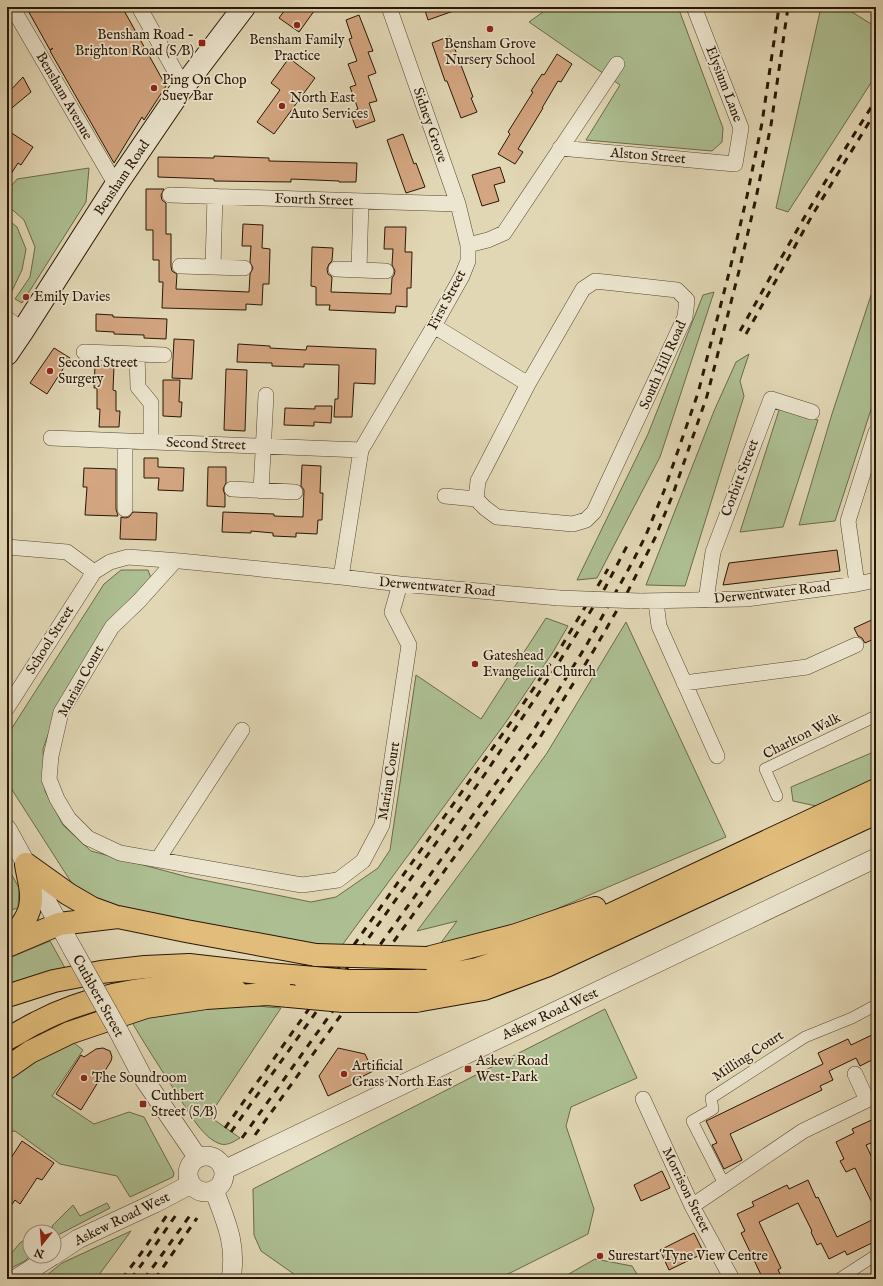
<svg xmlns="http://www.w3.org/2000/svg" width="883" height="1286" viewBox="0 0 883 1286" font-family="'IM FELL English',serif">
	<style>
		.green { fill: #adbf92; stroke: #6b6a4c }
		.building { fill: #d3a580; stroke: #291605 }
		.lines { fill: none; stroke-linecap: round; stroke-linejoin: round }
		.pedestrian-casing { stroke: #574631; stroke-width: 12 }
		.minor-casing { stroke: #574631; stroke-width: 16 }
		.tertiary-casing { stroke: #574631; stroke-width: 20 }
		.secondary-casing { stroke: #291605; stroke-width: 24 }
		.primary-casing { stroke: #291605; stroke-width: 24 }
		.trunk-casing { stroke: #291605; stroke-width: 24 }
		.pedestrian { stroke: #ece5cf; stroke-width: 11 }
		.minor { stroke: #ece5cf; stroke-width: 15 }
		.tertiary { stroke: #ece5cf; stroke-width: 19 }
		.secondary { stroke: #ece5cf; stroke-width: 22 }
		.primary { stroke: #e1bc7a; stroke-width: 22 }
		.trunk { stroke: #e1bc7a; stroke-width: 22 }
		.rail { stroke: #291605; stroke-width: 3; stroke-dasharray: 7 7; stroke-linecap: butt }
		.minor-bridge-casing { stroke: #574631; stroke-width: 16; stroke-linecap: butt }
		.tertiary-bridge-casing { stroke: #574631; stroke-width: 20; stroke-linecap: butt }
		.trunk-bridge-casing { stroke: #291605; stroke-width: 24; stroke-linecap: butt }
		.minor-bridge { stroke: #ece5cf; stroke-width: 15 }
		.tertiary-bridge { stroke: #ece5cf; stroke-width: 19 }
		.trunk-bridge { stroke: #e1bc7a; stroke-width: 22 }
		.poi-dot { fill: #8f2418; stroke: #ece5cf; stroke-width: 1.5 }
		.labels { text-anchor: middle; dominant-baseline: central; stroke-width: 3.5; stroke-linejoin: round; paint-order: stroke }
		.poi-label { font-size: 14px; fill: #291605; stroke: #ece5cf; text-anchor: start }
		.street-label { font-size: 14px; fill: #291605; stroke: #ece5cf }
	</style>
	<rect width="100%" height="100%" fill="#e2d7b5"/>
	<filter id="stains"><feTurbulence type="fractalNoise" baseFrequency=".005" numOctaves="4"/><feColorMatrix values="0 0 0 0 .2 0 0 0 0 .09 0 0 0 0 .02 0 0 0 .5 -.17"/></filter>
	<radialGradient id="worn" r=".72"><stop offset=".6" stop-color="#630" stop-opacity="0"/><stop offset="1" stop-color="#630" stop-opacity=".3"/></radialGradient>
	<path class="green" d="M550,7H678L723,128L722,142L712,151L586,140L620,85L529,22Z
		M821,7H844L876,27V75L788,212L776,208Z
		M89,168L86,202L22,303L15,299L30,277L35,247L24,220L7,205V191L17,179Z
		M7,219L17,227L26,249L22,270L10,295L7,296Z
		M876,280V394L835,521L799,525L832,414Z
		M714,292L660,457L597,578L577,580L648,434L703,295Z
		M749,354L740,381L744,396L685,586L646,585L714,411L736,362Z
		M780,407L818,420L783,527L740,532Z
		M121,570H148L151,578L56,712L43,749L45,791L63,825L91,851L188,877L311,902L336,897L378,868L390,850L416,675L481,719L546,618L568,626L553,652L506,722L340,948H323L104,903L73,885L7,782V737L10,731L104,584Z
		M626,622L726,837L507,930L440,944L457,921L417,931L476,852L547,753Z
		M876,751V780L816,806L793,801L791,787Z
		M7,866L19,888L18,908L7,911Z
		M50,941L65,968L7,989V959Z
		M240,1003L267,1007L281,1008L209,1116L240,1138C233,1142 226,1147 218,1143C201,1136 187,1109 177,1094C161,1069 145,1045 130,1019Z
		M605,1009L637,1078L571,1107L566,1126L594,1209L588,1234L498,1279H301L261,1251L254,1235L253,1189Z
		M74,1043L83,1050L52,1096L94,1124L129,1112L144,1117L174,1173L173,1177L130,1197L117,1176L60,1164L15,1131L7,1132V1079L49,1051Z
		M107,1203L110,1208L56,1236L52,1226L73,1205L80,1216Z
		M131,1231L96,1279H42L62,1263Z
		M27,1238L30,1239V1256L25,1261L7,1270V1257L9,1256L20,1243Z
		M595,1259L632,1266L640,1279H560Z"/>
	<path class="building" d="M26,7H122L166,86L144,120L142,117L114,163L50,51L53,48L50,50Z
		M287,7H317L299,32L279,18Z
		M424,7H459V9L428,20Z
		M359,15L373,51L368,52L376,73L368,76L377,101L369,103L375,121L356,128L350,112L358,109L350,87L356,85L348,64L357,61L349,39L352,38L346,20Z
		M450,36L473,97L471,98L477,112L461,118L447,81H445L432,43Z
		M557,54L572,64L561,82L558,81L542,108H543L518,149L523,152L515,164L498,154L510,134L508,132L533,92L531,91L542,74L544,75Z
		M289,58L315,78L274,134L257,122L280,90L271,83Z
		M23,77L31,92L7,112V94Z
		M7,130L33,147L21,165L18,163L7,180Z
		M403,134L414,164L416,163L425,187L406,193L387,140Z
		M214,156L269,158V161L357,163L356,182H339V181L291,179V182L214,181V179L158,177V157L214,158Z
		M500,167L505,182L494,185L499,201L482,206L472,175Z
		M146,189H164L161,195L162,200L166,203V234H171V266L172,271L177,274L176,289L249,292L250,274L253,268L250,262L251,246H242L243,224L263,225L262,248L270,249L269,284H263L262,305L246,304V310L162,308L163,282H159V260H153V230H146Z
		M385,227H406L405,252H412L411,288H407V307L396,306L395,313L329,310L330,305H316V287L311,286L312,247L333,248L332,261L329,264L327,269L328,274L332,277L331,292L391,294L392,278L394,275L395,271L392,265L393,249H384Z
		M96,314L113,315V317L167,319L166,339L144,338V335L114,334V332L96,331Z
		M174,339L194,340L192,379L172,378Z
		M238,344L270,346V348L306,350L307,346L376,349L375,384L354,383L352,417H334L335,399H338L339,365L304,364V367L272,366V363L237,362Z
		M54,348L70,358L47,394L30,383Z
		M95,365L114,366L113,390L116,391V411H120L119,427H99L100,409H97V388H94Z
		M226,369L247,370L245,431L224,430Z
		M163,380H180L179,402H182L181,417L163,416Z
		M315,406H332L331,423L314,422V426L284,425L285,408L315,409Z
		M144,458H158V467L184,468L183,491L158,490L159,478H144Z
		M302,465L321,466L320,493H323L322,520H318L317,534L296,533V537L273,536V533L251,531V533L222,532L223,512L274,514V516L303,517L304,490L301,486Z
		M208,467H226V483L223,489L225,495V507L207,506Z
		M84,468L116,469V509L118,516L85,515L87,487H83Z
		M133,512L157,513L156,540L120,539L121,517L125,518L129,517Z
		M837,550L840,571L723,585L729,563Z
		M876,618V638L865,643L862,638L858,636L854,628Z
		M876,1033V1058L860,1066L856,1058L829,1071L833,1080L820,1086L822,1090L730,1134L742,1160L724,1169L712,1145L717,1143L706,1121L823,1064L818,1053L848,1039L851,1045Z
		M103,1048L110,1051L112,1057L111,1061L81,1110L56,1094L81,1055L84,1057L96,1049Z
		M338,1048L365,1054L373,1071L354,1081L355,1083L328,1096L319,1076Z
		M876,1118V1141L866,1145L876,1166V1211L855,1168L846,1172L840,1161L844,1159L836,1142L854,1133L852,1129Z
		M22,1141L54,1163L42,1180L37,1178L20,1204L15,1200L7,1212V1164Z
		M662,1171L670,1188L641,1201L634,1185Z
		M808,1180L816,1198L818,1197L837,1237L876,1218V1241L847,1255L845,1251L829,1259L821,1243L817,1245L811,1232L812,1231L798,1203L759,1222L781,1268L778,1270L783,1279H763L741,1233L745,1231L737,1214L754,1206L752,1202L787,1185L789,1189Z
		M694,1233L704,1253L669,1270L660,1250Z"/>
	<g class="lines">
		<defs>
			<path id="pedestrian" d="M777,796L765,769L876,716
				M724,1184L692,1121L713,1109L711,1098L805,1037L852,1018L876,1005
				M839,1279L876,1255"/>
			<path id="minor" d="M12,7L116,185
				M139,7L184,87
				M389,7L458,204L468,245
				M560,148L735,164L741,128L694,7
				M170,195L458,204
				M180,266L244,268
				M213,267L215,196
				M336,269L386,271
				M359,270L361,201
				M595,281L677,290L687,300L685,317L594,512L586,520L573,524L497,517L485,508L476,499L478,481L528,384L583,289Z
				M434,326L528,384
				M84,352L164,355
				M137,354L138,387L151,403V442
				M51,438L361,450
				M232,489L295,492
				M261,491L266,395
				M445,496L476,499
				M125,509V441
				M7,547L67,552L94,572L110,562L128,557L180,561L341,577L400,584L559,598
				M175,561L139,601L112,627L61,712L51,756L49,779L57,799L69,819L88,838L120,853L302,885L338,880L363,861L382,825L409,645L392,612L400,584
				M341,577L361,450L434,326L462,276L468,261V245L488,240L504,233L617,64
				M857,584L848,521L876,432
				M706,600L713,552L771,399L812,412
				M640,601L746,599L857,584L876,580
				M656,602L659,626L717,756
				M684,683L807,667L856,645
				M7,708L94,572
				M158,859L242,730
				M643,1099L692,1206L732,1279
				M692,1206L803,1131L867,1100L855,1074"/>
			<path id="tertiary" d="M7,321L22,332
				M7,829L72,948
				M119,1032L142,1076L198,1158
				M188 1174a18 18 0 1 1 36 0a18 18 0 1 1-36 0Z
				M224,1170L876,858
				M214,1190C226,1222 237,1244 231,1279
				M54,1255L78,1239L155,1203L191,1184
				M16,1279L52,1256"/>
			<path id="secondary" d="M7,354L22,332L116,185L178,94L244,7"/>
			<path id="primary" d="M7,1039C17,1034 26,1028 36,1023C83,998 144,985 197,986C210,986 224,989 236,991"/>
			<path id="trunk" d="M26,864L68,894L92,908L114,916
				M7,943C18,930 31,916 31,899C32,888 27,874 26,864
				M7,946L59,924L118,917L186,931L316,955
				M427,958L516,935L595,908
				M412,981L477,969L535,950L876,790
				M7,996L54,981L101,972L145,967L189,965L268,974L303,977
				M416,1001L484,989L546,966L876,813
				M7,1068L30,1052L69,1033L146,1007L206,998L267,994L289,996"/>
		</defs>
		<use href="#pedestrian" class="pedestrian-casing"/>
		<use href="#minor" class="minor-casing"/>
		<use href="#tertiary" class="tertiary-casing"/>
		<use href="#secondary" class="secondary-casing"/>
		<use href="#primary" class="primary-casing"/>
		<use href="#trunk" class="trunk-casing"/>
		<use href="#pedestrian" class="pedestrian"/>
		<use href="#minor" class="minor"/>
		<use href="#tertiary" class="tertiary"/>
		<use href="#secondary" class="secondary"/>
		<use href="#primary" class="primary"/>
		<use href="#trunk" class="trunk"/>
		<path class="rail" d="M740,331C784,253 827,175 876,100
			M746,334L813,214L876,111
			M225,1128L511,722L558,652L608,569
			M231,1132L485,774L556,667L605,588L627,546
			M255,1135L539,739L594,650L627,593L655,538L673,494L707,396L739,271L756,198L771,125L788,7
			M242,1138L440,861L531,734L586,646L633,561L646,535L664,491L698,393L730,269L747,196L762,123L779,7
			M122,1279L142,1252L167,1215
			M131,1279L147,1257L178,1212
			M144,1279L161,1256L191,1214
			M155,1279L197,1218"/>
		<defs>
			<path id="minor-bridge" d="M559,598L640,601"/>
			<path id="tertiary-bridge" d="M72,948L119,1032"/>
			<path id="trunk-bridge" d="M316,955L427,958
				M303,977L349,981H412
				M289,996L343,1001H416"/>
		</defs>
		<use href="#minor-bridge" class="minor-bridge-casing"/>
		<use href="#tertiary-bridge" class="tertiary-bridge-casing"/>
		<use href="#trunk-bridge" class="trunk-bridge-casing"/>
		<use href="#minor-bridge" class="minor-bridge"/>
		<use href="#tertiary-bridge" class="tertiary-bridge"/>
		<use href="#trunk-bridge" class="trunk-bridge"/>
	</g>
	<g class="poi-dot">
		<circle cx="297" cy="25" r="4"/>
		<circle cx="490" cy="29" r="4"/>
		<rect x="198" y="39" width="8" height="8" rx="2"/>
		<circle cx="154" cy="88" r="4"/>
		<circle cx="282" cy="106" r="4"/>
		<circle cx="26" cy="297" r="4"/>
		<circle cx="50" cy="371" r="4"/>
		<circle cx="475" cy="664" r="4"/>
		<rect x="464" y="1065" width="8" height="8" rx="2"/>
		<circle cx="344" cy="1074" r="4"/>
		<circle cx="84" cy="1078" r="4"/>
		<rect x="139" y="1100" width="8" height="8" rx="2"/>
		<circle cx="600" cy="1256" r="4"/>
	</g>
	<g class="labels">
		<g class="poi-label">
			<text x="194" y="35" text-anchor="end">Bensham Road -<tspan x="194" dy="16">Brighton Road (S/B)</tspan></text>
			<text x="297" y="40" text-anchor="middle">Bensham Family<tspan x="297" dy="16">Practice</tspan></text>
			<text x="490" y="44" text-anchor="middle">Bensham Grove<tspan x="490" dy="16">Nursery School</tspan></text>
			<text x="162" y="80">Ping On Chop<tspan x="162" dy="16">Suey Bar</tspan></text>
			<text x="290" y="98">North East<tspan x="290" dy="16">Auto Services</tspan></text>
			<text x="34" y="297">Emily Davies</text>
			<text x="58" y="363">Second Street<tspan x="58" dy="16">Surgery</tspan></text>
			<text x="483" y="656">Gateshead<tspan x="483" dy="16">Evangelical Church</tspan></text>
			<text x="476" y="1061">Askew Road<tspan x="476" dy="16">West-Park</tspan></text>
			<text x="352" y="1066">Artificial<tspan x="352" dy="16">Grass North East</tspan></text>
			<text x="92" y="1078">The Soundroom</text>
			<text x="151" y="1096">Cuthbert<tspan x="151" dy="16">Street (S/B)</tspan></text>
			<text x="608" y="1256">Surestart Tyne View Centre</text>
		</g>
		<g class="street-label">
			<text transform="translate(724 84) rotate(69)">Elysium Lane</text>
			<text transform="translate(64 96) rotate(60)">Bensham Avenue</text>
			<text transform="translate(430 125) rotate(71)">Sidney Grove</text>
			<text transform="translate(648 156) rotate(5)">Alston Street</text>
			<text transform="translate(122 178) rotate(-56)">Bensham Road</text>
			<text transform="translate(314 200) rotate(2)">Fourth Street</text>
			<text transform="translate(447 300) rotate(-62)">First Street</text>
			<text transform="translate(663 365) rotate(-66)">South Hill Road</text>
			<text transform="translate(206 444) rotate(2)">Second Street</text>
			<text transform="translate(740 478) rotate(-69)">Corbitt Street</text>
			<text transform="translate(437 587) rotate(5)">Derwentwater Road</text>
			<text transform="translate(772 593) rotate(-6)">Derwentwater Road</text>
			<text transform="translate(50 640) rotate(-58)">School Street</text>
			<text transform="translate(81 681) rotate(-61)">Marian Court</text>
			<text transform="translate(802 736) rotate(-27)">Charlton Walk</text>
			<text transform="translate(389 781) rotate(-81)">Marian Court</text>
			<text transform="translate(98 996) rotate(61)">Cuthbert Street</text>
			<text transform="translate(550 1014) rotate(-25)">Askew Road West</text>
			<text transform="translate(748 1056) rotate(-33)">Milling Court</text>
			<text transform="translate(686 1190) rotate(64)">Morrison Street</text>
			<text transform="translate(122 1219) rotate(-26)">Askew Road West</text>
		</g>
	</g>
	<rect width="883" height="1286" fill="none" stroke="#e2d7b5" stroke-width="24"/>
	<rect x="8" y="8" width="867" height="1270" fill="none" stroke="#291605" stroke-width="2"/>
	<rect x="12" y="12" width="859" height="1262" fill="none" stroke="#291605"/>
	<g transform="translate(42 1244) rotate(197)"><circle r="19" fill="#ece5cf" stroke="#9e927e"/>
	<path d="M0-3L7 15L0 10L-7 15Z" fill="#8f2418"/>
	<text y="-6" font-size="11" font-weight="bold" text-anchor="middle" fill="#291605">N</text>
	</g>
	<rect width="100%" height="100%" filter="url(#stains)"/>
	<rect width="100%" height="100%" fill="url(#worn)"/>
</svg>
